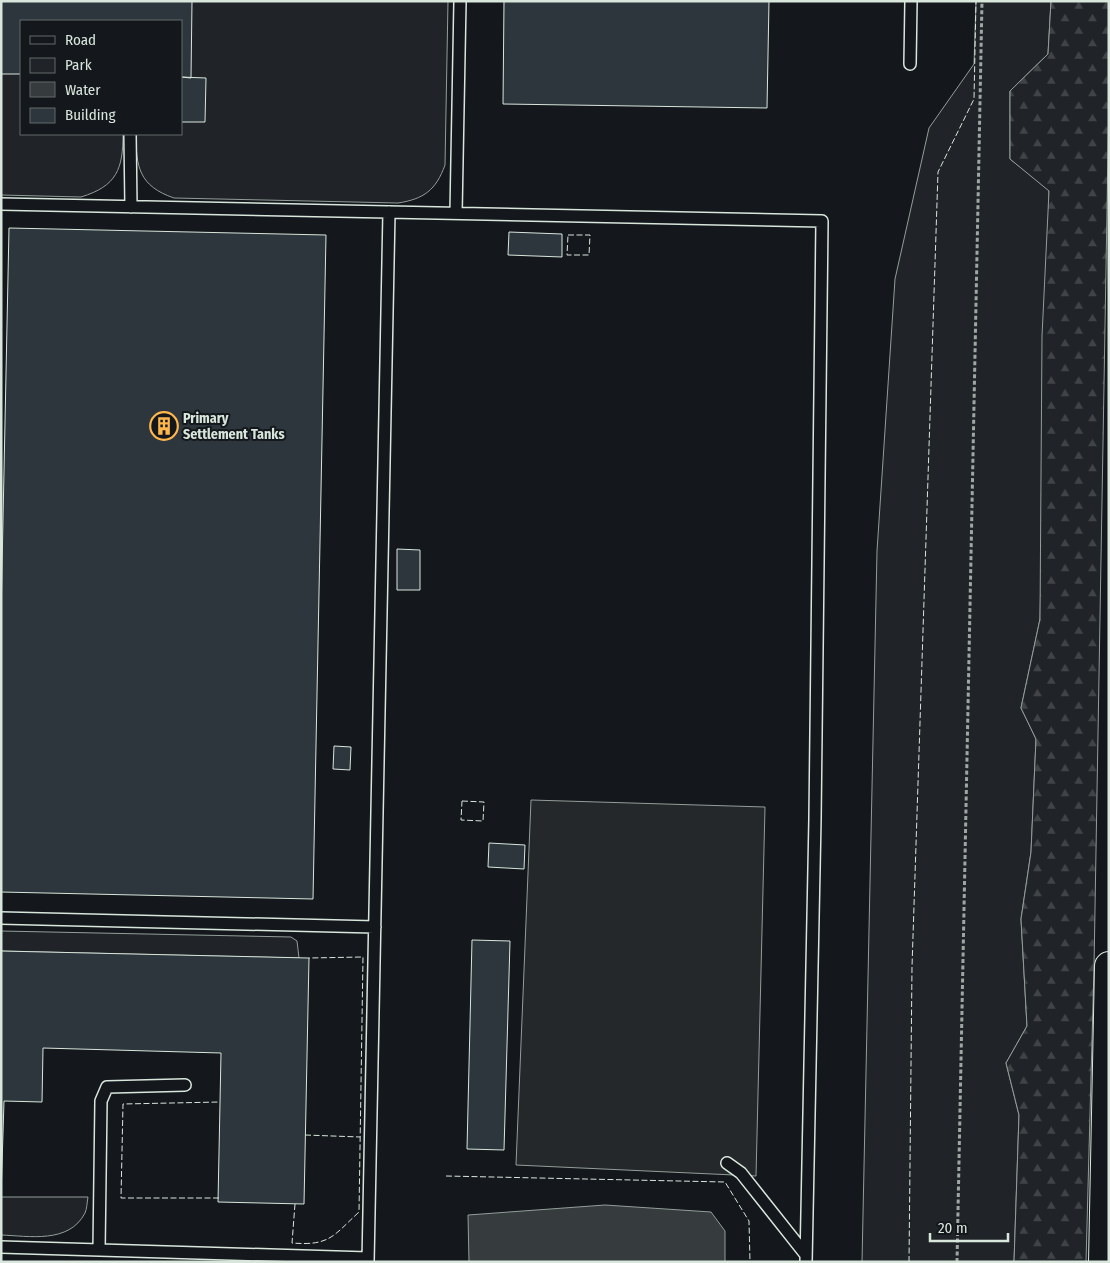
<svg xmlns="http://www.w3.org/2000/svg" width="1110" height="1263" viewBox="0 0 1110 1263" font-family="'Fira Sans Condensed',sans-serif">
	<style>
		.green { fill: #202428; stroke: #939e99 }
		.forest { fill: url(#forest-firs); stroke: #939e99 }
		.parking { fill: #24282b; stroke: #939e99 }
		.water { fill: #363b3e; stroke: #939e99 }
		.building { fill: #2c363c; stroke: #d8e6dc }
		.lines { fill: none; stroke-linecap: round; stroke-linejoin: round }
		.lane-casing { stroke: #d8e6dc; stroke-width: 14 }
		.primary-casing { stroke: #d8e6dc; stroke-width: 30 }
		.path { stroke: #9da8a2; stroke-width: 3; stroke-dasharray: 4 2.5; stroke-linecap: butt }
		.lane { stroke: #14181c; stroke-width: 11 }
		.primary { stroke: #14181c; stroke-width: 28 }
		.fence { stroke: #d8e6dc; stroke-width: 1; stroke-dasharray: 6 2.5; stroke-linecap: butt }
		.labels { text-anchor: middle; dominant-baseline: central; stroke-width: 4; stroke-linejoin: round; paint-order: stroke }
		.poi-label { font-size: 14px; font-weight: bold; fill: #d8e6dc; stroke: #14181c; text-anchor: start }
	</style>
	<defs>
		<pattern id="forest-firs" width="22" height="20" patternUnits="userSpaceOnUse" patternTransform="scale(1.25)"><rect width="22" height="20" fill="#202428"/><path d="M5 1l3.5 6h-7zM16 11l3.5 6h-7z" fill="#404447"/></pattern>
	</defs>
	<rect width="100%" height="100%" fill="#14181c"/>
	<path class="green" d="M1,1H448L445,165C436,190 424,199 398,203L174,198C139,186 136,167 136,134H181V21H21V134H123C123,169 117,186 81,197L1,195Z
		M976,1H1051L1048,54L1010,91V159L1049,190L1040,619L1021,708L1036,739L1031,852L1021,919L1027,1026L1006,1063L1019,1115L1014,1262H862L877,551L895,279L929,128L974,64Z
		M1,931L291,937L297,941L299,958L1,951Z
		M1,1197H88C87,1202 87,1209 85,1213C69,1244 29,1236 1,1235Z"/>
	<path class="forest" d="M1051,1H1109V94L1094,967L1086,1262H1014L1019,1115L1006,1063L1027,1026L1021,919L1031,852L1036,739L1021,708L1040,619L1042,336L1049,191L1010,159V91L1048,54Z"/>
	<path class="parking" d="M531,800L765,807L756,1176L516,1165Z"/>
	<path class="water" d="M605,1205L711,1212L725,1231V1262H469L468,1215Z"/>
	<path class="building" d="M1,1H192L191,78L181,77V21H21V74H1Z
		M504,1H769L767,108L503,104Z
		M181,77L206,78L205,122H181Z
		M9,228L326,235L313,899L1,892V617Z
		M509,232L562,234V257L508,255Z
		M397,549L420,550V590H397Z
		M334,746L351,747L350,770L333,769Z
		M489,843L525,845L524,869L488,867Z
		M472,940L510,941L504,1150L467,1149Z
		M1,951L309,958L304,1204L218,1202L221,1053L43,1048L42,1102L4,1101L1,1197Z"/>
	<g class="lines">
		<defs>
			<path id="lane" d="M910,64L911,1
				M130,134L131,207
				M1,204L822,221L815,819L806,1262
				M456,213L460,1
				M1,918L375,927
				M727,1163L741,1173L806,1255
				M1,1247L368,1258
				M99,1250L101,1101L107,1087L185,1085
				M368,1262L389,212"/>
			<path id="primary" d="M1103,1262L1109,966"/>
		</defs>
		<use href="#lane" class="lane-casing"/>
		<use href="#primary" class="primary-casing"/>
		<path class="path" d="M957,1262L982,1"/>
		<use href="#lane" class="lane"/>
		<use href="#primary" class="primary"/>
		<path class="fence" d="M568,235H590L589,255H567Z
			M462,801L484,802L483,821L461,820Z
			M305,1135L360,1137
			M446,1176L725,1182L749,1221L750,1262
			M219,1198H121L123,1104L220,1102
			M295,1204L292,1243C330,1246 333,1236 359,1212L363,957L309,958
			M909,1262L912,967L938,172L974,99L976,1"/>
	</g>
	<defs>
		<symbol id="building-ring" viewBox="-11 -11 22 22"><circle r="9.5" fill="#14181c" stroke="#ffb74d" stroke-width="1.5"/><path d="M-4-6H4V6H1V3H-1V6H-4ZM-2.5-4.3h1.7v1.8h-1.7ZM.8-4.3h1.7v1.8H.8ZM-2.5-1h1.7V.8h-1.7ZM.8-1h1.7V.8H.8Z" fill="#ffb74d"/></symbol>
	</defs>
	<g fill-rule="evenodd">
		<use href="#building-ring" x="148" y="410" width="32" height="32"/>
	</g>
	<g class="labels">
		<g class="poi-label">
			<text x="183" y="418">Primary<tspan x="183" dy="16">Settlement Tanks</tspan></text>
		</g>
	</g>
	<rect width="1110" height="1263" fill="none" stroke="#d8e6dc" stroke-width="5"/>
	<rect x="20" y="20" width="162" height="115" fill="#14181c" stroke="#626a69"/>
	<rect x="30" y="36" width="25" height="8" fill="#14181c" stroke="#626a69"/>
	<text x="65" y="45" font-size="15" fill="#d8e6dc">Road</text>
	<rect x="30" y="58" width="25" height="15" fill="#202428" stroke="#626a69"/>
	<text x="65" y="70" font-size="15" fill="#d8e6dc">Park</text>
	<rect x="30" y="82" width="25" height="15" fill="#363b3e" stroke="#626a69"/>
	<text x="65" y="95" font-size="15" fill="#d8e6dc">Water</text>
	<rect x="30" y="108" width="25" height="15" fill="#2c363c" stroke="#626a69"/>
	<text x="65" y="120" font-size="15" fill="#d8e6dc">Building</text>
	<path d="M930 1233v8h78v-8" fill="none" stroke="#d8e6dc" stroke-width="2.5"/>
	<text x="938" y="1233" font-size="15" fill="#d8e6dc" stroke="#14181c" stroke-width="4" paint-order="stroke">20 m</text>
</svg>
